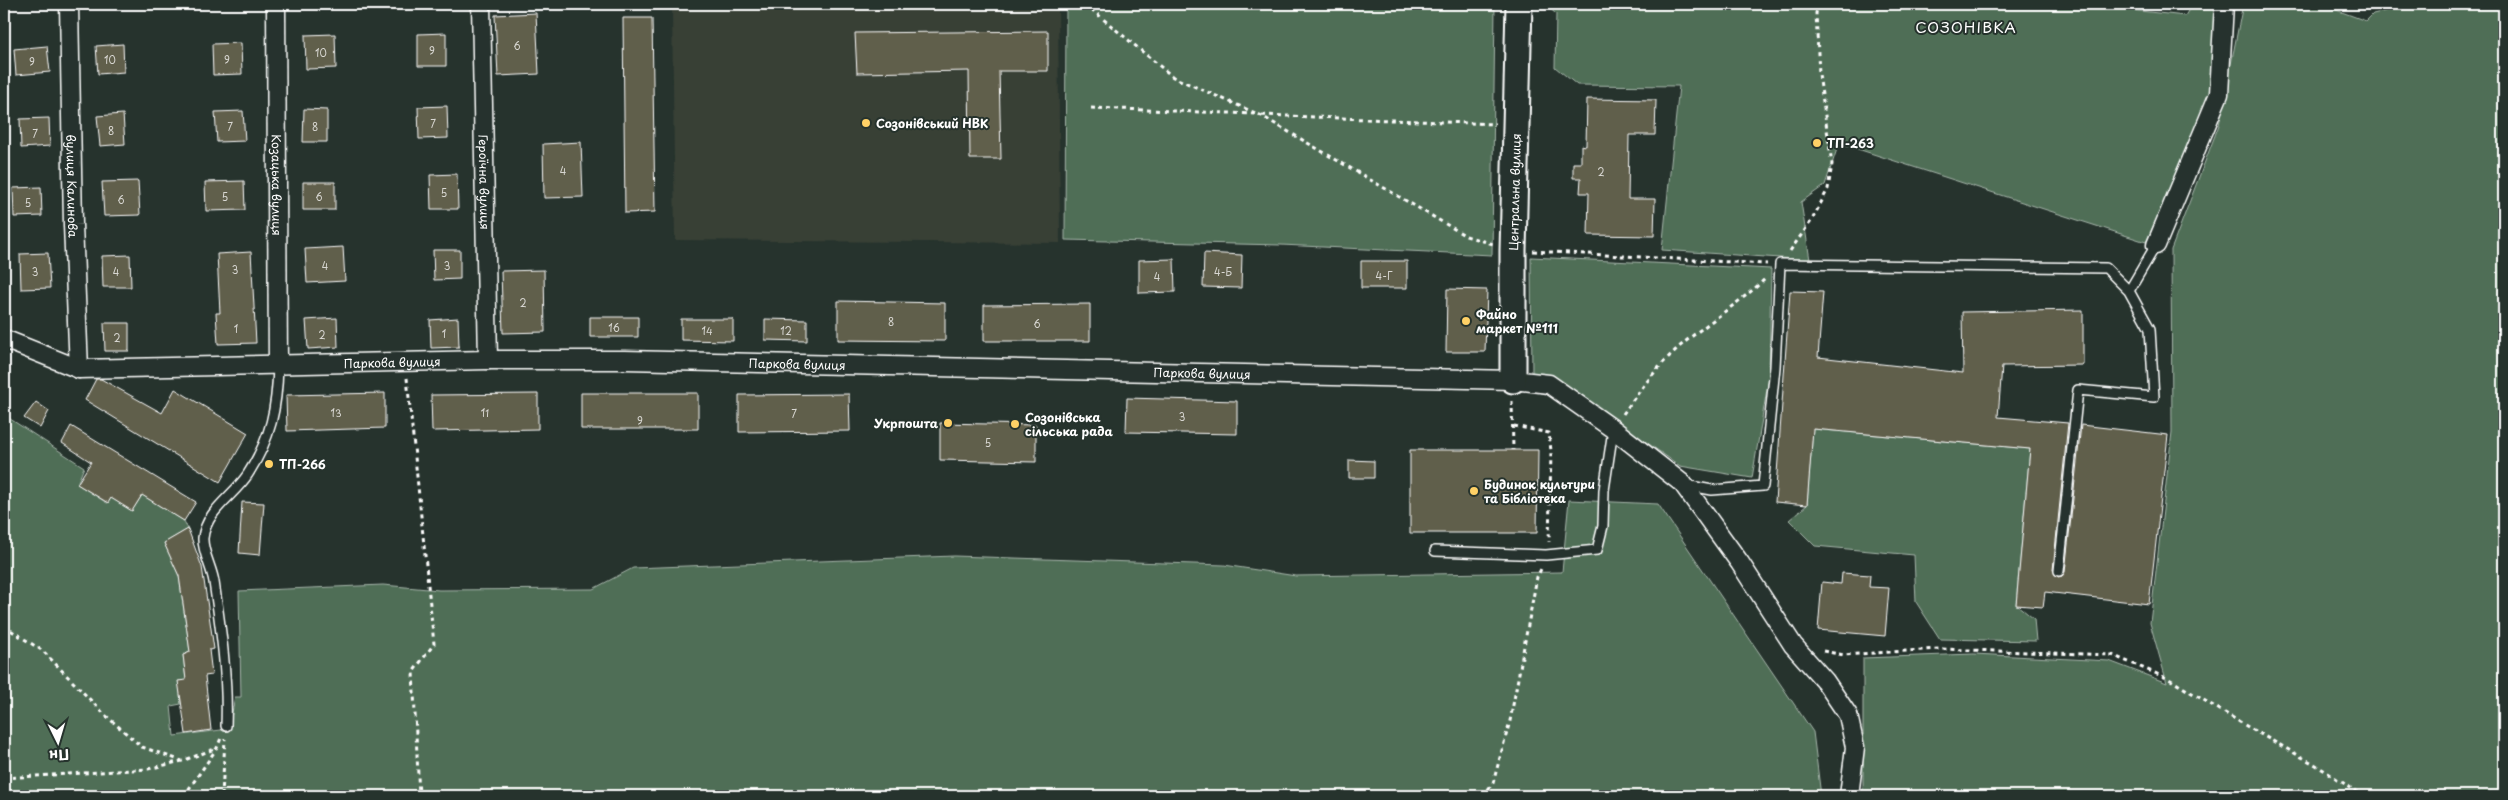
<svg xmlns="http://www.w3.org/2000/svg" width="2508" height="800" viewBox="0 0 2508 800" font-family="'Playpen Sans',sans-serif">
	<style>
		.built { fill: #384036 }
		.green { fill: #4f6e57; stroke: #a7b6ab }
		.building { fill: #615e4b; stroke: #fff }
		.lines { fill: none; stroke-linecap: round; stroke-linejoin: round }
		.lane-casing { stroke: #fff; stroke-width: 12 }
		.street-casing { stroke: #fff; stroke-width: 21 }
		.secondary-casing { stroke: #fff; stroke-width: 29 }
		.path { stroke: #fff; stroke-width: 3; stroke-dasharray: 4 4; stroke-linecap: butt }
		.lane { stroke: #26332d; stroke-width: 9 }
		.street { stroke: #26332d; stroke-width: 18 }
		.secondary { stroke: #26332d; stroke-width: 25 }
		.poi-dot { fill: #ffd166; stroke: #26332d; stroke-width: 2 }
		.labels { text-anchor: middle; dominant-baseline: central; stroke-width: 4; stroke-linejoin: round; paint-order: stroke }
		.number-label { font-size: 10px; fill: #d8d7d2 }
		.poi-label { font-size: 12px; font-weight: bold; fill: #fff; stroke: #26332d; text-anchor: start }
		.street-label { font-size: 12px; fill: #fff; stroke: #26332d }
		.quarter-label { font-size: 15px; letter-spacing: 1px; fill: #fff; stroke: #26332d }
	</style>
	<rect width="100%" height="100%" fill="#26332d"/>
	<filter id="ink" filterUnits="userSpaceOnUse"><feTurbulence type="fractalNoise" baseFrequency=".02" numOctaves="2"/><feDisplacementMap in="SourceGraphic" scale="10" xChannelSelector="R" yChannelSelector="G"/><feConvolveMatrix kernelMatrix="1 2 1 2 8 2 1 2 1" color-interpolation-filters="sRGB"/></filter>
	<g filter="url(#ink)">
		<path class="built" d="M919,4H1058L1060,243L675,240L672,7Z"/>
		<path class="green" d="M1066,4H1495L1492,255L1281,245L1065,240Z
			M1545,4H2106L2122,9L2185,16L2192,4H2215L2212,94L2146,242L1839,143L1825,185L1801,202L1810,260L1662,250L1679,86L1577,85L1555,67L1556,14Z
			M2243,4H2320L2366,21L2373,14L2398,8V4H2504V796H1863V658L1974,654L2109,661L2167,683L2150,623L2172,432L2171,250L2219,125Z
			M1531,257L1771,269L1769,377L1752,478L1680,466L1555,378L1532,375Z
			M4,415L84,467L77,484L107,503L111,498L132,511L142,495L184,521L188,529L164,543L179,576L190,652L183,655L186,680L179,681L181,704L171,706L174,736L229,729L235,697H241L239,591L383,585L439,590L593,589L633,568L954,556L1224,565L1296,576L1562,572L1569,500L1658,504L1813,732L1821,796H4Z
			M1813,429L2030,449L2016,604L2034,619L2036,641L1940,639L1916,602L1914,555L1815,546L1789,520L1807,505Z"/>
		<path class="building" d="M536,13L539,74L498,76L495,15Z
			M623,18H652L655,212L625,213Z
			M1048,31V71H999L1001,159H970L969,71L857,73L855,33Z
			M446,33V66H418V34Z
			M335,34L336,68L306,69L305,35Z
			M241,43L242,74L213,75L212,44Z
			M123,44L124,72L98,74L96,46Z
			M47,46L50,72L16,75L14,49Z
			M1587,99L1656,100L1655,135H1629L1628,199H1655L1654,236L1588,235L1589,193H1580L1581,178H1573V163H1581V145L1586,146Z
			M447,106L448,138L419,139L418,107Z
			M304,109L327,110V142H303Z
			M243,111L245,141L217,142L215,112Z
			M123,114L125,144L100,146L97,116Z
			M49,118L50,146L21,148L20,119Z
			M581,142L583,197L544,198L543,144Z
			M457,174L458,209H431L430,175Z
			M138,181L140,215L104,216L102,182Z
			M244,181L245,210L206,211L205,182Z
			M303,182H335V210H303Z
			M41,187L42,216L14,217L13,188Z
			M343,247L345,281L307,283L305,249Z
			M433,250H460V279L434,280Z
			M251,252L256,343L218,344L216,313H220L217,254Z
			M48,253L50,288L21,289L20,254Z
			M1204,253L1242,255L1241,288L1203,287Z
			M130,255L131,287H103L102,256Z
			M1174,259L1175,292L1139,293V260Z
			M1361,261H1407V288H1361Z
			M544,270L545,332L503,333L501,271Z
			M1447,289L1487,290L1485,352H1446Z
			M1790,291L1823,292L1818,357L1963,373L1962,312L2083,310V365L2002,366L1998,417L2068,423L2053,570L2058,577L2062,576L2065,572L2081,425L2168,435L2149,604L2045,592L2043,607L2016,605L2030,449L1813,429L1807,505L1775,502Z
			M838,301L945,303V341L838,340Z
			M1090,304V341H984V305Z
			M590,317H638V337H590Z
			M337,318L338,347L308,349L306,320Z
			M458,318L459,347L431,348L430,320Z
			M681,319H733V341L681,340Z
			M765,319L807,320V341L765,340Z
			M104,323H129V351H105Z
			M96,379H101L162,413L175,389L248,433L220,482L85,400Z
			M385,393V428L287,431L286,395Z
			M581,393H698V429H581Z
			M538,394V429L432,431L431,395Z
			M849,394L850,431L739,432V395Z
			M1127,398L1237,401V434L1126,432Z
			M36,402L49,411L40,428L24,418Z
			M940,423L1036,425V462L940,460Z
			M71,426L196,502L184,521L142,495L132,511L111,498L108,503L77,484L91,462L62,443Z
			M1410,450H1538L1537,533H1410Z
			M1349,460L1374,461V478H1349Z
			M242,502L264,503L260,555L239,553Z
			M188,529L202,567L214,649L209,650L212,675L205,676L211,730L186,734L178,681L186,680L183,655L190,652L179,576L164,543Z
			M1842,573L1870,575L1869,587L1889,588L1885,636L1818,630L1822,582L1841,584Z"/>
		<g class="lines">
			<defs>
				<path id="lane" d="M2129,291L2156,245
					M1685,485L1712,490L1763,486L1775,367L1780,264L2106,268L2129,291L2150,329L2154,397L2078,390L2059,571
					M1435,551L1546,555L1597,550L1603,526L1604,490L1613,430
					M226,726C228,678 221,630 214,582C212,568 202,551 203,538C206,510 234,496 248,474C271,438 277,408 278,366"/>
				<g id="street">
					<path id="s1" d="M69,4L73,225L79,369"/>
					<path id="s2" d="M276,4L278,366"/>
					<path id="s3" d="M481,4L488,360"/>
					<path d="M2156,245L2219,94L2224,4"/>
					<path id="s4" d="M4,339L79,369L488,360H625L1513,380L1549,384L1613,429L1683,484L1740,563L1793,645L1825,681L1848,715L1855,747L1849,796"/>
				</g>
				<g id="secondary">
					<path id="s5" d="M1513,380V250L1519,4"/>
				</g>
			</defs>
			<use href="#lane" class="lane-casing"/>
			<use href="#street" class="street-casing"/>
			<use href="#secondary" class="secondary-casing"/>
			<path class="path" d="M1085,4L1173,77L1260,115L1466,236L1493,244
				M1091,108L1256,114
				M1262,115L1495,124
				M1533,251L1767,264
				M1790,251L1812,220L1828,189L1832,164L1819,74L1816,13L1819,4
				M407,378L434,644L413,672L419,796
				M1512,401L1513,450
				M1623,414C1639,391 1657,367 1678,348C1706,323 1739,304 1766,278
				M1514,426L1549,433L1551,451L1549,542
				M4,626L43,651L105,715L142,747L182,761
				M1823,651L1844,655L1940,649L2112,655L2169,679L2253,730L2316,765L2363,796
				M4,778L148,769L182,761L217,748
				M184,796L217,748L221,738
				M222,796L225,739
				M1483,796L1493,783L1510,721L1537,577L1542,567"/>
			<use href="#lane" class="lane"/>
			<use href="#street" class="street"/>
			<use href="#secondary" class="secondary"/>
		</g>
	</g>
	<g class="poi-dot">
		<circle cx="866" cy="123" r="5"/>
		<circle cx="1817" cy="143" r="5"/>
		<circle cx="1466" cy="321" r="5"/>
		<circle cx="948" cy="423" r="5"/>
		<circle cx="1015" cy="424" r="5"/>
		<circle cx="269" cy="464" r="5"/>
		<circle cx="1474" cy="491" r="5"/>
	</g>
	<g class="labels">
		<g class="number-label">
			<text x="517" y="45">6</text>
			<text x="432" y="50">9</text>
			<text x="321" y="52">10</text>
			<text x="110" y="59">10</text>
			<text x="227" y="59">9</text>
			<text x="32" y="61">9</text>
			<text x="433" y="123">7</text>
			<text x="230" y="126">7</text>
			<text x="315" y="126">8</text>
			<text x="111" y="130">8</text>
			<text x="35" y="133">7</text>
			<text x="563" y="170">4</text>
			<text x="1601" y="171">2</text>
			<text x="444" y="192">5</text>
			<text x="225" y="196">5</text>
			<text x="319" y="196">6</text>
			<text x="121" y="199">6</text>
			<text x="28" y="202">5</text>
			<text x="325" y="265">4</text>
			<text x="447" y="265">3</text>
			<text x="235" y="269">3</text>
			<text x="35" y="271">3</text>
			<text x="116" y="271">4</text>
			<text x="1223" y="271">4-Б</text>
			<text x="1384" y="275">4-Г</text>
			<text x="1157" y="276">4</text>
			<text x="523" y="302">2</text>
			<text x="891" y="321">8</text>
			<text x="1037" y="323">6</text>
			<text x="614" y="327">16</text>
			<text x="236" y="328">1</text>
			<text x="707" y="330">14</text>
			<text x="786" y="330">12</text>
			<text x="444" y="333">1</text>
			<text x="322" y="334">2</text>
			<text x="117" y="337">2</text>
			<text x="336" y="412">13</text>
			<text x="485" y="412">11</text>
			<text x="794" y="413">7</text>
			<text x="1182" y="416">3</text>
			<text x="640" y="420">9</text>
			<text x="988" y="442">5</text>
		</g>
		<g class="poi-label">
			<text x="876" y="123">Созонівський НВК</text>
			<text x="1827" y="143">ТП-263</text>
			<text x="1476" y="314">Файно<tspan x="1476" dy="14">маркет №111</tspan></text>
			<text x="1025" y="417">Созонівська<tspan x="1025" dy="14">сільська рада</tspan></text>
			<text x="938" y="423" text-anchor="end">Укрпошта</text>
			<text x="279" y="464">ТП-266</text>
			<text x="1484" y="484">Будинок культури<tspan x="1484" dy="14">та Бібліотека</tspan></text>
		</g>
		<g class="street-label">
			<text stroke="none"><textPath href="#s3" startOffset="178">Героїчна вулиця</textPath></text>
			<text stroke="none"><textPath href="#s2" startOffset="181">Козацька вулиця</textPath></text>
			<text stroke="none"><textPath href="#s1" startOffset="182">вулиця Калинова</textPath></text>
			<text stroke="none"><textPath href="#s5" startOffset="188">Центральна вулиця</textPath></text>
			<text stroke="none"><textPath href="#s4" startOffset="394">Паркова вулиця</textPath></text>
			<text stroke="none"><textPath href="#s4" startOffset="799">Паркова вулиця</textPath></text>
			<text stroke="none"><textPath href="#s4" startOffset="1204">Паркова вулиця</textPath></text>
		</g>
		<g class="quarter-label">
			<text x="1966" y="26">СОЗОНІВКА</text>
		</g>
	</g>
	<rect width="2508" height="800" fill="none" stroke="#26332d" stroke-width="20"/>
	<rect x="10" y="10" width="2488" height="780" fill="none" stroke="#fff" stroke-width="2" filter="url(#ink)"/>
	<g transform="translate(58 742) rotate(175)" stroke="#26332d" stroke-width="4" paint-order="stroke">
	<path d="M0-4L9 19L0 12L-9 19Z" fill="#ffffff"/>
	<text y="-8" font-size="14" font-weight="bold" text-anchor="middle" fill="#ffffff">Пн</text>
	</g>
</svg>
